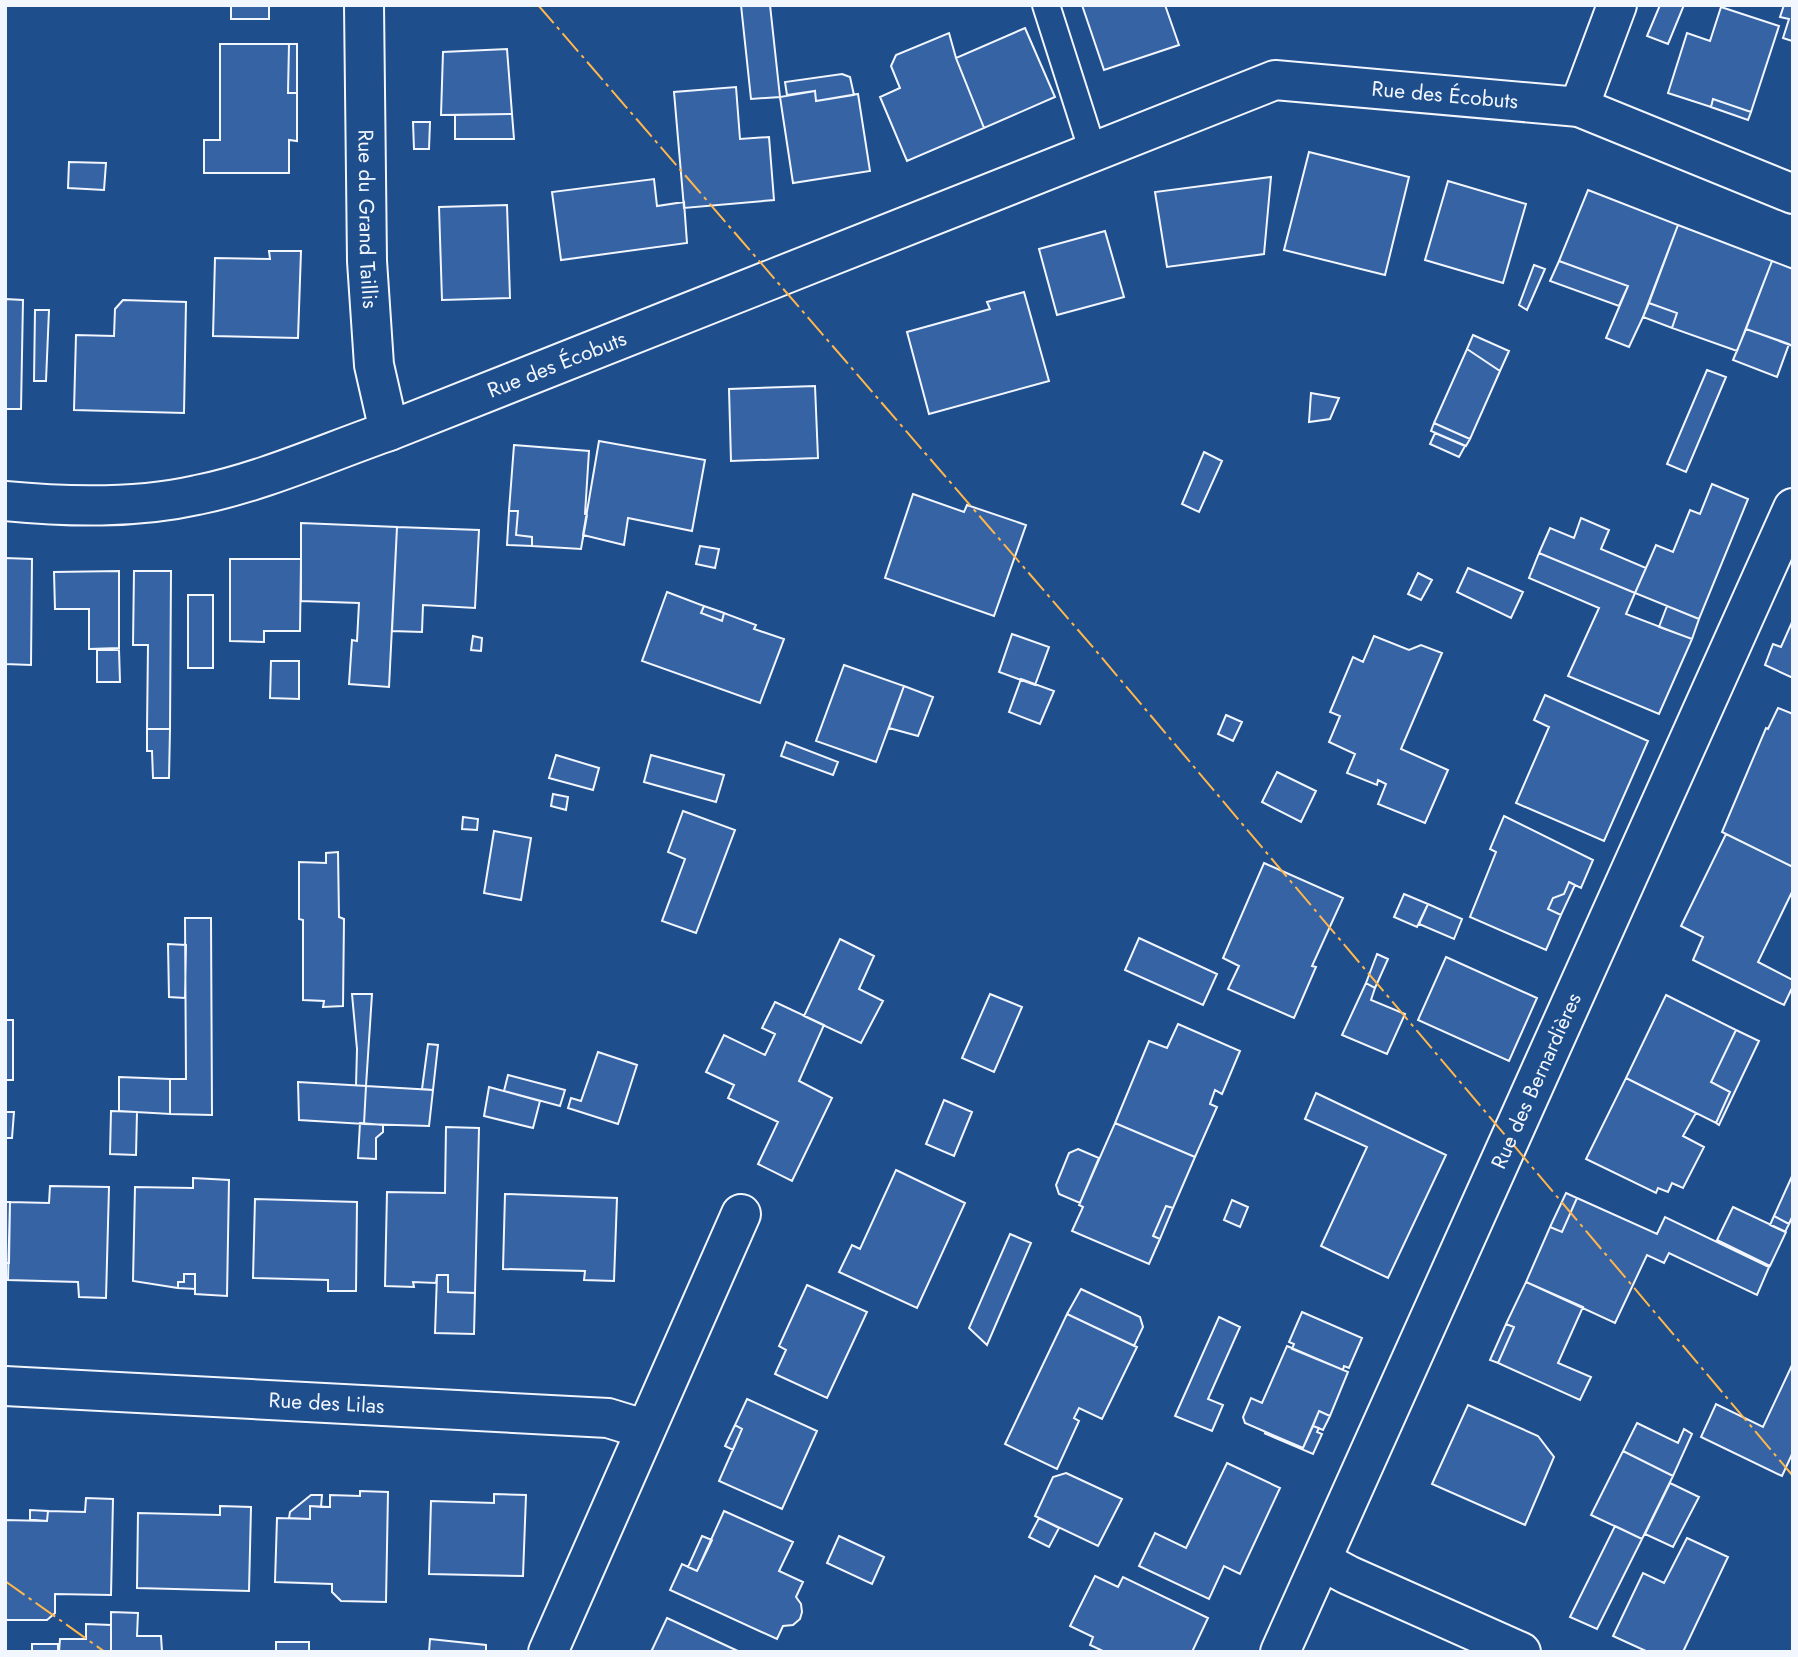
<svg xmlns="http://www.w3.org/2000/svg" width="1798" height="1657" viewBox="0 0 1798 1657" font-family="Jost,sans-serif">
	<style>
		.building { fill: #3563a3; stroke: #f2f6ff; stroke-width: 2 }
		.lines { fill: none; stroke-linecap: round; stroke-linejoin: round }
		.service-casing { stroke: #f2f6ff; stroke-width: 30 }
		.minor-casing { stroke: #f2f6ff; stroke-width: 42 }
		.service { stroke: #1f4e8c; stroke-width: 26 }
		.minor { stroke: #1f4e8c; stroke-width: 38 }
		.power { stroke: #ffb74d; stroke-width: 2; stroke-dasharray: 24 5 3.5 5; stroke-linecap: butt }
		.labels { text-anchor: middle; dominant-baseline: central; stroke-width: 5; stroke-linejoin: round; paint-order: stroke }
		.street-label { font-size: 21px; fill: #f2f6ff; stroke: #1f4e8c }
	</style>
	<rect width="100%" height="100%" fill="#1f4e8c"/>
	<path class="building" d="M231,5H269V19H231Z
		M741,5H770L780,97L751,99Z
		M1082,5H1165L1179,45L1104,70Z
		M1660,5H1684L1668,44L1647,36Z
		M1784,5H1793L1792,41L1783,38L1789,19L1780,17Z
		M1721,7L1779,26L1751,112L1713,99L1711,107L1668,93L1687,33L1710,41Z
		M1025,28L1055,97L984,128L956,58Z
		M949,33L956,58L984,128L907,161L880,97L900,88L891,66L896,55Z
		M220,44H289L288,93H297V141L289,140V173H204V140H220Z
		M289,44H297V93H288Z
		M507,49L512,114L441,115L443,52Z
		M842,74L850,77L854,95L816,101L815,91L787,95L785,82Z
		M736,87L740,139L769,137L774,200L684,208L674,92Z
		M815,91L816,101L858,94L870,171L793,183L780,97Z
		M1713,99L1751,112L1748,120L1711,107Z
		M512,114L514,139H455V115Z
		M413,122H430L429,149H414Z
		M1309,152L1409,177L1385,275L1284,250Z
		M69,162L106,163L104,190L68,188Z
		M1271,177L1264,254L1167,267L1155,192Z
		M654,179L657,206L684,202L687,243L561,260L552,192Z
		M1448,181L1526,204L1503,283L1425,260Z
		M1588,190L1678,225L1643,317L1629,347L1606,338L1628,286L1559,261Z
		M507,205L510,298L442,300L439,207Z
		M1678,225L1772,261L1737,351L1672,328L1677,313L1649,303Z
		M1105,231L1124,297L1057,315L1039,249Z
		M269,251H301L298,338L213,336L215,258L270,259Z
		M1559,261L1628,286L1619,306L1550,281Z
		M1772,261L1793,269V346L1746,329Z
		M1534,265L1545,269L1527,310L1519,305Z
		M1024,292L1049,381L929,414L907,332L990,309L987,302Z
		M5,299L23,300L21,409H5Z
		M123,300L186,302L184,413L74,410L76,335L114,336L115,309Z
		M1649,303L1677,313L1672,328L1643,317Z
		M35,310H49L46,381H34Z
		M1746,329L1789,344L1777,377L1733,360Z
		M1473,335L1509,351L1500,371L1467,349Z
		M1467,349L1500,371L1470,439L1434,423Z
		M1707,370L1726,377L1686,472L1667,464Z
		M815,386L818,458L731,461L729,389Z
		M1311,393L1339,398L1330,419L1309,422Z
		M1434,423L1470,439L1466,446L1431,431Z
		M1435,433L1465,446L1459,457L1430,444Z
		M599,441L705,460L692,531L628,518L624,545L583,535Z
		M514,445L589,451L585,514L587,515L581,549L532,546V537L516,535L518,511H509Z
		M1204,452L1222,461L1199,512L1182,504Z
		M1712,484L1748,499L1699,619L1635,593L1656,545L1673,552L1690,510L1700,514Z
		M913,494L964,512L967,505L1026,525L994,616L885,578Z
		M509,511H518L516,535L532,537V546L507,545Z
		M1581,518L1609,530L1601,549L1646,568L1635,593L1539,553L1550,528L1574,538Z
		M301,523L397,527L389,687L349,684L352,640L357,641L359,603L301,601Z
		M397,527L479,530L475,608L423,605L422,632L392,631Z
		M700,546L719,549L715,568L696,564Z
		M1539,553L1635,593L1626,614L1692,639L1659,714L1568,676L1599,608L1529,578Z
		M5,558L32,559L31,665L5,664Z
		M230,559H301L300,631H264V642L230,641Z
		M1468,568L1523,592L1511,618L1457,592Z
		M119,571V648L89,649V609H55L54,572Z
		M134,571H171L170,729H147L148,645H133Z
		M1418,573L1432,580L1421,600L1408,594Z
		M667,592L704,606L701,613L722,621L724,613L756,625L754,629L784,639L760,703L642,661Z
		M188,595H213V668H188Z
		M704,606L724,613L722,621L701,613Z
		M1667,606L1699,619L1692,639L1659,627Z
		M1793,620V678L1765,665L1773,644L1781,647Z
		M1012,634L1049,647L1035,685L999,672Z
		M473,636L482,638L481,651L471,650Z
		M1374,636L1409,650L1421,645L1442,653L1401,749L1448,770L1425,823L1378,804L1386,784L1378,780L1377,785L1347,773L1355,754L1329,742L1340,716L1330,712L1353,657L1363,662Z
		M97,650H119L120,682H97Z
		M271,661H299V699L270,698Z
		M844,665L904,686L876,762L816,741Z
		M1021,679L1054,691L1040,724L1009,712Z
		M904,686L933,697L918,736L889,728Z
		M1545,695L1648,741L1604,841L1516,803L1549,727L1534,720Z
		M1778,708L1793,714V867L1722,832L1766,728L1768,729Z
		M1226,715L1242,722L1233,741L1218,734Z
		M147,729H170L169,778H153L152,751H147Z
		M786,742L838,762L833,775L781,756Z
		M556,755L599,768L593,790L549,778Z
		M651,755L724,775L716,802L644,782Z
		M1277,772L1316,791L1301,822L1262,802Z
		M553,794L568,797L566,810L551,806Z
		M683,811L735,830L696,933L662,921L685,859L668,852Z
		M1504,816L1593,860L1581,888L1569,882L1564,894L1553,898L1548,909L1561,915L1546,950L1470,917L1496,852L1490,849Z
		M463,817L478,819L477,830L462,829Z
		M494,831L531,838L521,900L484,893Z
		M1726,834L1793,867V890L1758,962L1793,980V986L1784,1005L1693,960L1703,937L1681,926Z
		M338,852L339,917L344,919L343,1006L323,1007L324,1001L303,1000V920L299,919V862L326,863V853Z
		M1264,863L1343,898L1312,966L1316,967L1294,1018L1228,989L1239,966L1223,958Z
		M1569,882L1575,885L1561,915L1548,909L1553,898L1564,894Z
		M1404,894L1428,904L1417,927L1394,917Z
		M1428,904L1462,919L1454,939L1419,924Z
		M185,918H211L212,1115L170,1114V1079H186Z
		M1139,938L1217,974L1203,1005L1125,970Z
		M840,939L874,956L859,989L883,1001L861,1043L804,1016Z
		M168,944L186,945L185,998L169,997Z
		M1377,954L1388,959L1375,988L1366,983Z
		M1446,957L1537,998L1509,1061L1418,1020Z
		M1366,983L1375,988L1371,1000L1405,1014L1387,1054L1342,1035Z
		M352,994H372L366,1086H356L357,1049Z
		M990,994L1022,1007L994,1072L962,1058Z
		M1666,995L1736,1030L1711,1082L1730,1092L1716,1123L1626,1078Z
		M775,1002L824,1025L799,1081L832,1098L792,1181L758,1164L778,1122L728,1098L734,1085L706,1072L724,1035L765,1055L775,1034L762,1028Z
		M5,1020H13V1080H5Z
		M1178,1024L1240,1051L1222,1094L1215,1090L1210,1104L1217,1107L1195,1157L1115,1123L1149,1041L1167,1048Z
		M1736,1030L1759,1041L1719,1125L1716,1123L1730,1092L1711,1082Z
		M428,1044L438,1045L433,1090L422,1089Z
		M598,1052L637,1065L618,1124L568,1108L571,1098L581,1101Z
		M508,1075L565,1090L560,1106L504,1091Z
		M119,1077L170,1079V1114L119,1111Z
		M1626,1078L1696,1113L1683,1136L1704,1147L1683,1188L1672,1183L1668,1192L1658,1188L1656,1193L1586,1159Z
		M298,1082L366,1086L364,1124L299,1120Z
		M366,1086L433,1090L429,1126L364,1124Z
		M489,1087L540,1101L533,1128L484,1116Z
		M1316,1093L1446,1155L1388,1278L1321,1246L1367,1147L1305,1119Z
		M944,1100L972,1112L954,1156L926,1144Z
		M111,1111L137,1112L136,1155L110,1154Z
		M5,1112H14L12,1138H5Z
		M360,1123L383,1125V1132L376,1138V1159L358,1158Z
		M1115,1123L1195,1157L1173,1208L1166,1206L1153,1236L1160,1239L1149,1264L1072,1231L1083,1207L1079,1205Z
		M446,1127L479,1128L475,1293L448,1292V1275H437L436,1283L413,1282L414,1287L385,1286L387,1192L445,1193Z
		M1078,1149L1099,1158L1080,1203L1059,1194L1056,1185L1069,1153Z
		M896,1170L965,1203L917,1308L839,1272L852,1245L860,1249Z
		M1793,1174V1215L1789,1224L1774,1216Z
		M193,1178L229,1180L227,1296L195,1294V1274H184V1282H178V1288L133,1281L135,1187L193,1188Z
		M50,1186L109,1187L106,1298L79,1297L78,1282L8,1280L10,1202L49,1203Z
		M1566,1193L1577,1198L1562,1232L1550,1227Z
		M505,1194L617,1198L614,1281L584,1280L585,1271L503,1269Z
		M1577,1198L1657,1234L1665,1217L1769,1267L1757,1295L1669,1253L1664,1263L1647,1255L1615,1323L1526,1282L1550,1227L1562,1232Z
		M255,1199L357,1202L356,1291H328V1280L253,1278Z
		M1232,1200L1248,1207L1240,1227L1224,1220Z
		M5,1202H10L9,1263H5Z
		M1166,1206L1173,1208L1160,1239L1153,1236Z
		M1733,1207L1786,1232L1770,1266L1717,1240Z
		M1774,1216L1789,1224L1785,1232L1770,1225Z
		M1010,1234L1031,1243L987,1345L969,1328Z
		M184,1274H195V1289L178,1288V1282H184Z
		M437,1275H448V1292L475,1293L474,1334L435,1333Z
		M1526,1282L1583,1307L1558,1363L1591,1377L1580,1400L1498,1363L1514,1327L1506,1324Z
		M807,1285L867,1312L827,1398L775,1374L786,1350L779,1346Z
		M1081,1289L1140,1317L1143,1327L1134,1346L1067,1314Z
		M1302,1312L1362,1338L1349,1368L1344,1366L1343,1370L1292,1349L1294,1344L1289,1342Z
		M1067,1314L1137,1347L1102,1419L1079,1408L1074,1418L1079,1421L1057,1469L1005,1444Z
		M1219,1317L1240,1327L1208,1399L1223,1405L1212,1431L1175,1416Z
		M1506,1324L1514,1327L1498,1363L1490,1360Z
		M1287,1346L1348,1372L1330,1416L1319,1411L1303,1448L1245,1423L1243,1417L1251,1398L1262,1403Z
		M1793,1363V1452L1782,1476L1701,1437L1716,1404L1763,1427Z
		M747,1399L817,1431L782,1509L719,1481L742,1429L735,1425Z
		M1468,1405L1538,1436L1554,1457L1525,1525L1432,1484Z
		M1319,1411L1330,1416L1323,1430L1313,1426Z
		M1637,1423L1678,1443L1684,1429L1692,1434L1673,1476L1623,1451Z
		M735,1425L742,1429L733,1450L725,1446Z
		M1313,1426L1319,1428L1317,1432L1322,1434L1313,1454L1264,1433L1303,1448Z
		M1623,1451L1673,1476L1642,1539L1591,1515Z
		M1227,1463L1280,1488L1240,1574L1224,1566L1209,1599L1139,1566L1155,1533L1186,1548Z
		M1066,1473L1122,1499L1098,1546L1035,1516L1053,1477Z
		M1670,1483L1699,1497L1673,1547L1645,1534Z
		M360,1491L388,1492L386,1602L341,1601L332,1592V1584L275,1582L277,1518L310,1519V1506L330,1507V1495L360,1496Z
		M494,1494L526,1495L523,1576L429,1574L431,1501L494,1503Z
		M311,1495H322L321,1507L310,1506V1519L289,1518L290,1512Z
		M86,1498L113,1499L111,1595L55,1594V1613L47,1620H7L5,1617V1520L47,1521L48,1511L85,1512Z
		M220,1506L251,1507L249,1591L137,1588L138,1513L220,1515Z
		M30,1510L48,1511L47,1521L30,1520Z
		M724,1511L793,1542L779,1571L803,1582L796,1597L801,1604L802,1612L800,1619L793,1625L783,1626L777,1639L670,1590L682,1564L697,1571Z
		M1039,1518L1059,1528L1049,1547L1029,1537Z
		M1615,1526L1642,1539L1597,1629L1570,1617Z
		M702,1536L712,1540L697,1571L688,1567Z
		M839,1536L884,1557L872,1584L827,1563Z
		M1687,1538L1728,1557L1683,1652H1648L1613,1636L1643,1573L1664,1583Z
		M1095,1576L1118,1587L1123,1577L1208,1618L1192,1652H1105L1090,1645L1093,1637L1070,1626Z
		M111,1612L138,1613L137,1636H161L162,1652H111Z
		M667,1618L740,1652H651Z
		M86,1624L111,1625V1652H59L60,1639H86Z
		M430,1639L486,1645V1652H429Z
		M276,1642H309V1652H276Z
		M32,1644H58V1652H32Z"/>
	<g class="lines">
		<defs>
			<path id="service" d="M1046,5L1093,152"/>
			<g id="minor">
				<path id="s1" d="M364,5L367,261L374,365L389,431"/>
				<path d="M1579,107L1617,5"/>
				<path id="s2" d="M5,501C68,507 135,509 197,495C262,482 326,453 389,431L1275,80L1579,107L1793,194"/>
				<path id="s3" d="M5,1386L608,1418L644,1429"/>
				<path d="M1322,1561L1348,1575L1521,1652"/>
				<path d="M548,1652L741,1214"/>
				<path id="s4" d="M1280,1652L1793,508"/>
			</g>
		</defs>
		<use href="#service" class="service-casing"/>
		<use href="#minor" class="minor-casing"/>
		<use href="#service" class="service"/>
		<use href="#minor" class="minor"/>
		<path class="power" d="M538,5L1097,652L1793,1476
			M5,1581L105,1652"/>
	</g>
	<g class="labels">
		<g class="street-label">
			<text stroke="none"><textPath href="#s2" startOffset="1519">Rue des Écobuts</textPath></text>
			<text stroke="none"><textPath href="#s1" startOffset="214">Rue du Grand Taillis</textPath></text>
			<text stroke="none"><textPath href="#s2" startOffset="576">Rue des Écobuts</textPath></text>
			<text stroke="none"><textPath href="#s4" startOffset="626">Rue des Bernardières</textPath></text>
			<text stroke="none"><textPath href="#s3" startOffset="322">Rue des Lilas</textPath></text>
		</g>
	</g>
	<rect width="1798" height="1657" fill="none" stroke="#f2f6ff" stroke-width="14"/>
</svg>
